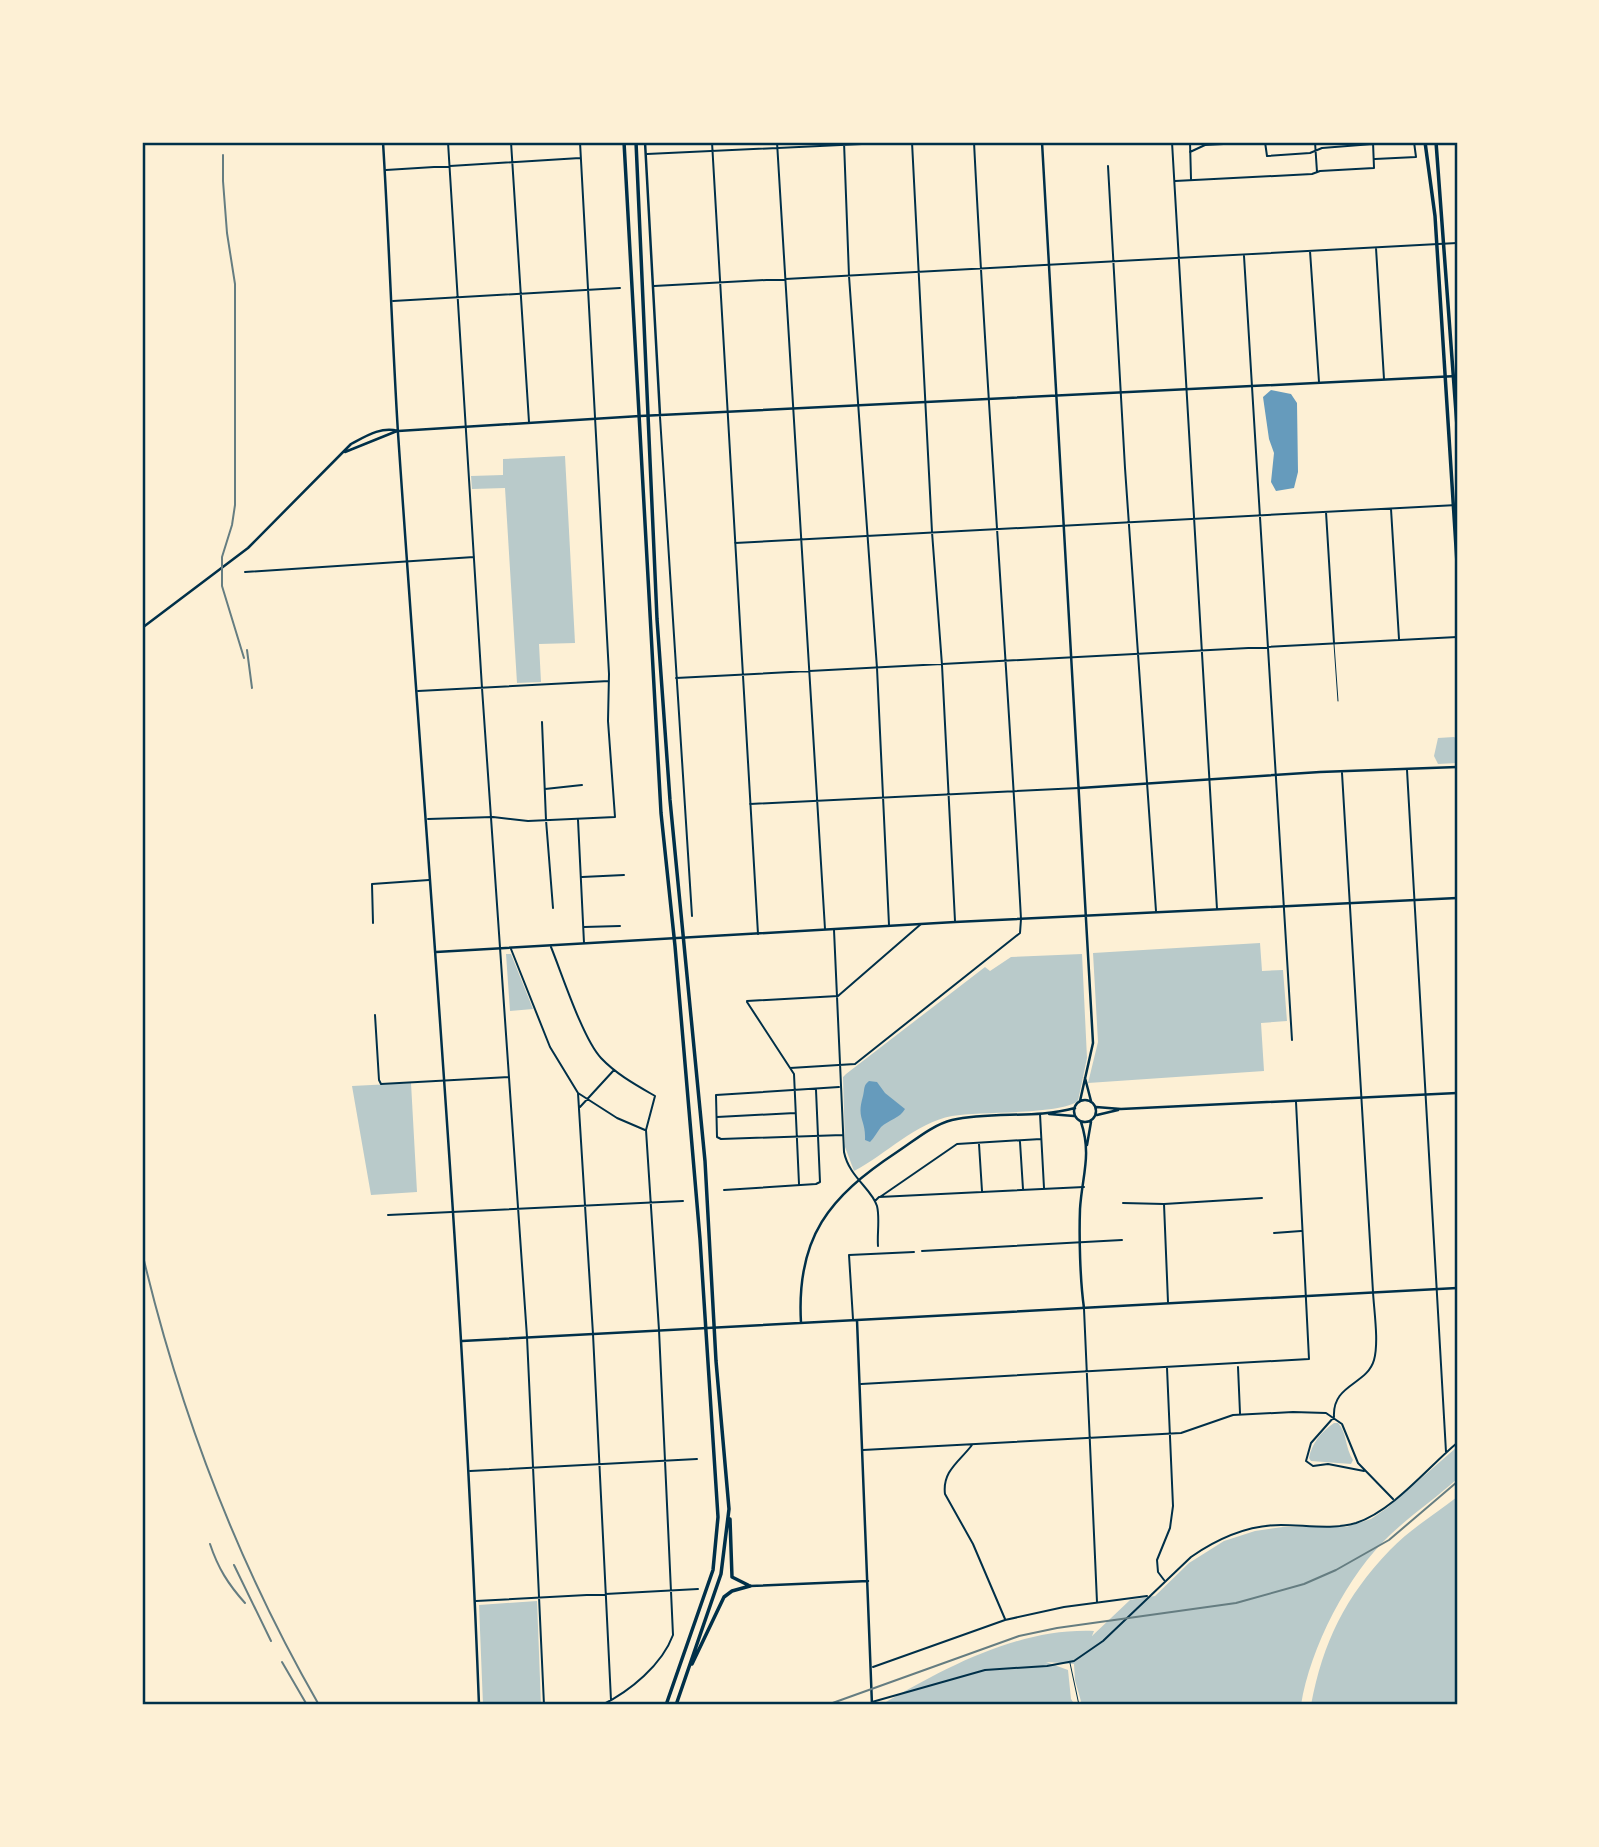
<svg xmlns="http://www.w3.org/2000/svg" width="1599" height="1847" viewBox="0 0 1599 1847" font-family="'Open Sans',sans-serif">
	<style>
		.green { fill: #b9caca }
		.water { fill: #669bbc }
		.lines { fill: none; stroke-linecap: round; stroke-linejoin: round }
		.service { stroke: #003049; stroke-width: 1 }
		.minor { stroke: #003049; stroke-width: 2 }
		.tertiary { stroke: #003049; stroke-width: 2.5 }
		.primary { stroke: #003049; stroke-width: 3.5 }
		.rail { stroke: #657d81; stroke-width: 2 }
		.neatline { fill: none; stroke: #003049; stroke-width: 2.5 }
	</style>
	<rect width="100%" height="100%" fill="#fdf0d5"/>
	<path class="green" d="M565,456L575,643L539,644L541,682L517,683L505,488L472,489L471,476L503,475V459Z
		M1454,737L1457,739V763L1438,764L1434,756L1438,738Z
		M1260,943L1262,971L1283,970L1287,1021L1261,1023L1264,1071L1088,1083L1098,1042L1093,953Z
		M506,954H511L533,1009L510,1011Z
		M1082,954L1087,1058L1078,1101C1060,1115 981,1111 952,1116C915,1123 887,1154 854,1171L845,1147L843,1077L846,1074L985,967L990,971L1011,957Z
		M411,1083L417,1192L371,1195L352,1086Z
		M1334,1423H1338C1347,1432 1345,1448 1353,1460L1351,1464L1311,1461L1309,1458C1312,1443 1321,1432 1334,1423Z
		M1457,1447V1479C1436,1498 1411,1515 1390,1535C1348,1574 1310,1648 1301,1705H1082L1075,1680L1074,1664L1046,1662L1068,1670L1071,1699L1075,1705H881C945,1668 1017,1628 1094,1631L1092,1636L1130,1600L1155,1596L1189,1563L1224,1541L1255,1531L1283,1527H1346L1371,1519L1387,1508Z
		M1457,1497V1705H1311C1323,1642 1345,1597 1390,1550C1409,1530 1435,1514 1457,1497Z
		M537,1601L541,1705H483L479,1605Z"/>
	<path class="water" d="M1271,390L1291,394L1297,403L1298,472L1294,488L1276,491L1271,482L1274,453L1269,439L1263,397Z
		M869,1081L877,1082L885,1093L905,1109C900,1118 889,1120 881,1127C877,1132 874,1138 870,1142L865,1140C866,1118 856,1120 863,1096C865,1088 863,1086 869,1081Z"/>
	<g class="lines">
		<path class="service" d="M1334,644L1338,701
			M1070,1663L1079,1705"/>
		<path class="minor" d="M448,142L482,688L527,1337L544,1705
			M511,142L529,422
			M712,142L758,934
			M777,142L825,929
			M844,142L849,276L877,668L889,925
			M912,142L932,532L942,665L955,921
			M1172,142L1217,909
			M1190,142L1191,179
			M1265,142L1267,156L1310,153L1322,148L1373,144
			M1315,142L1317,172
			M1190,152L1205,145L1261,142
			M647,154L904,142
			M1375,159L1416,157L1414,142
			M1108,166L1125,468L1156,911
			M386,170L580,158
			M1175,181L1312,174L1320,171L1374,168L1373,142
			M1376,248L1384,379
			M1310,251L1319,382
			M1244,256L1292,1040
			M654,286L1457,243
			M393,301L620,288
			M660,417L692,916
			M1391,509L1399,639
			M1326,512L1334,643
			M735,543L1457,505
			M245,572L474,557
			M676,678L1457,637
			M418,691L609,681
			M542,722L546,820L553,908
			M1407,770L1446,1452
			M1342,773L1373,1292C1374,1311 1379,1342 1374,1360C1367,1385 1332,1384 1334,1417L1311,1443L1306,1461L1313,1466L1328,1464L1364,1471
			M545,789L582,785
			M750,804L1079,788
			M428,819L493,817L528,821L615,817L608,721L609,674L580,142
			M578,820L584,943
			M582,877L624,875
			M373,923L372,884L429,880
			M584,927L620,926
			M834,930L844,1152C849,1177 872,1189 877,1206C880,1218 877,1234 878,1246
			M551,947C562,974 583,1039 601,1058C616,1074 636,1085 655,1096L646,1130L659,1330L673,1635C662,1665 630,1691 602,1705
			M511,949L550,1047L578,1093L617,1118L645,1130
			M747,1001L838,996L921,924
			M747,1002L794,1074L799,1184
			M375,1015L379,1080L381,1084L509,1077
			M790,1068L855,1064L1020,933L1021,919C1007,660 987,401 974,142
			M839,1087L716,1095L717,1137L721,1139L843,1135
			M578,1093L593,1334L611,1700
			M580,1107L614,1070
			M1040,1114L1044,1188
			M717,1117L795,1113
			M1020,1142L1023,1189
			M979,1144L982,1191
			M724,1190L816,1184L820,1182L816,1090
			M880,1197L957,1144L1041,1139
			M875,1201L879,1197L1084,1187
			M1123,1203L1164,1204L1262,1198
			M1164,1204L1168,1302
			M388,1215L683,1201
			M1274,1233L1301,1231
			M922,1251L1122,1240
			M1084,1309L1097,1602
			M853,1319L849,1255L914,1252
			M1238,1367L1240,1413
			M861,1384L1309,1359L1296,1102
			M972,1445C960,1461 942,1471 945,1494L973,1544L1005,1619
			M863,1450L1181,1433L1233,1415L1293,1412L1326,1413L1342,1424L1358,1463L1393,1499
			M470,1471L697,1459
			M1164,1580L1158,1572L1157,1560L1170,1528L1173,1506L1167,1368
			M476,1601L698,1589
			M873,1667L1005,1620L1064,1607L1147,1596
			M872,1702L985,1670L1047,1666L1074,1661L1103,1641L1191,1557C1217,1539 1248,1525 1281,1525C1305,1525 1333,1530 1356,1523C1394,1510 1427,1468 1457,1443"/>
		<path class="tertiary" d="M383,142C389,239 392,336 398,433C427,857 463,1280 479,1705
			M645,142L660,415
			M1042,142L1093,1043L1080,1101
			M345,452L397,431
			M142,628L248,548L351,444C366,436 382,426 398,431L640,416L1457,376
			M1080,788L1320,772L1457,767
			M436,952L955,922L1457,898
			M1085,1078L1091,1101
			M1074 1111a11 11 0 1 1 22 0a11 11 0 1 1-22 0Z
			M1096,1107L1121,1109L1457,1093
			M1049,1114L1074,1116
			M1097,1115L1118,1110
			M1081,1122C1092,1155 1082,1176 1080,1209C1079,1237 1080,1280 1084,1308
			M1087,1145L1091,1122
			M857,1320L872,1705
			M801,1323C796,1237 829,1197 897,1152C914,1141 932,1125 952,1120C992,1111 1035,1119 1075,1108
			M462,1341L1457,1288
			M750,1586L868,1581"/>
		<path class="primary" d="M624,142L661,813L675,946L700,1239L718,1517L713,1570L666,1705
			M636,142L657,619L670,800L705,1161L716,1361L729,1509L721,1574L676,1705
			M1425,142L1435,216L1457,563
			M1436,142L1457,426
			M730,1519L732,1577L748,1585
			M692,1664L724,1597L732,1591L750,1586"/>
		<path class="rail" d="M223,155V181L227,233L235,284V505L232,525L222,557V586L244,658
			M247,650L252,688
			M142,1252C180,1413 236,1561 319,1705
			M210,1544C218,1568 228,1584 245,1603
			M234,1565L271,1641
			M282,1662L307,1705
			M827,1705L1019,1636L1057,1628L1236,1603L1304,1584L1336,1570L1389,1540L1457,1482"/>
	</g>
	<rect width="1599" height="1847" fill="none" stroke="#fdf0d5" stroke-width="287"/>
	<rect x="144" y="144" width="1312" height="1559" class="neatline"/>
</svg>
